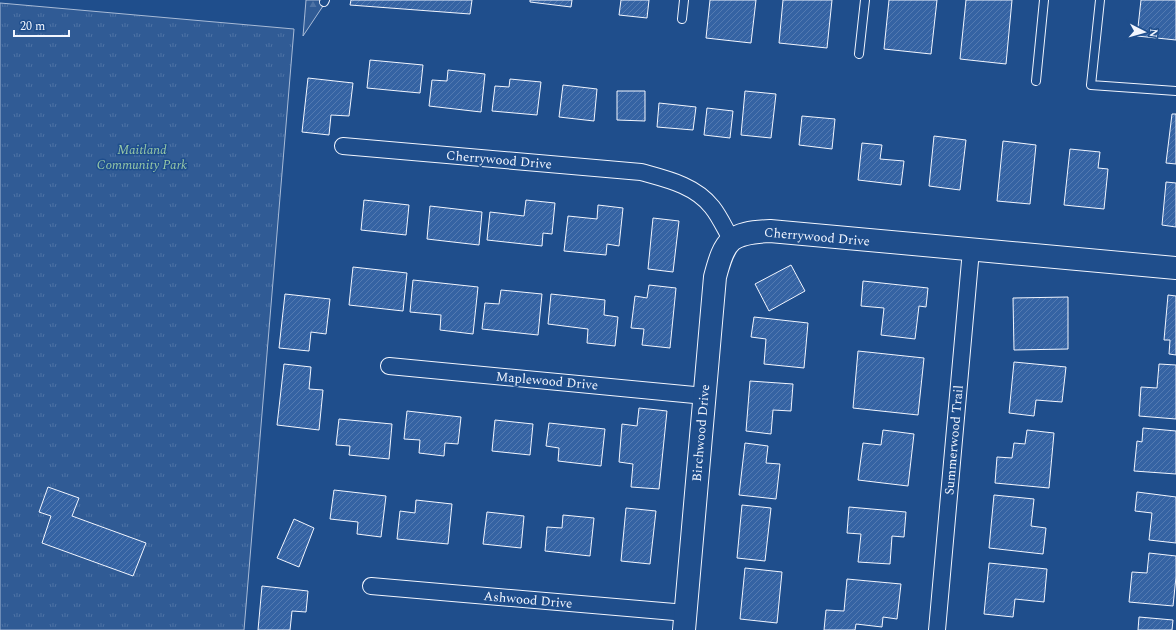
<svg xmlns="http://www.w3.org/2000/svg" width="1176" height="630" viewBox="0 0 1176 630" font-family="Spectral,serif">
	<style>
		.forest { fill: url(#forest-firs); stroke: #a8bbd7 }
		.park { fill: url(#park-tufts); stroke: #a8bbd7 }
		.building { fill: url(#building-hatch); stroke: #f2f6ff }
		.lines { fill: none; stroke-linecap: round; stroke-linejoin: round }
		.lane-casing { stroke: #f2f6ff; stroke-width: 10 }
		.street-casing { stroke: #f2f6ff; stroke-width: 18 }
		.secondary-casing { stroke: #f2f6ff; stroke-width: 24 }
		.lane { stroke: #1f4e8c; stroke-width: 8 }
		.street { stroke: #1f4e8c; stroke-width: 16 }
		.secondary { stroke: #1f4e8c; stroke-width: 22 }
		.labels { text-anchor: middle; dominant-baseline: central; stroke-width: 3; stroke-linejoin: round; paint-order: stroke }
		.park-label { font-size: 13px; font-style: italic; fill: #97c8a6; stroke: #1f4e8c }
		.street-label { font-size: 13px; fill: #f2f6ff; stroke: #1f4e8c }
	</style>
	<defs>
		<pattern id="forest-firs" width="22" height="20" patternUnits="userSpaceOnUse"><rect width="22" height="20" fill="#305b95"/><path d="M5 1l3.5 6h-7zM16 11l3.5 6h-7z" fill="#4e73a5"/></pattern>
		<pattern id="park-tufts" width="24" height="20" patternUnits="userSpaceOnUse"><rect width="24" height="20" fill="#305b95"/><path d="M3 7l-1-3M5 7V3M7 7l1-3M15 17l-1-3M17 17v-4M19 17l1-3" fill="none" stroke="#4e73a5"/></pattern>
		<pattern id="building-hatch" width="6" height="6" patternUnits="userSpaceOnUse"><rect width="6" height="6" fill="#3563a3"/><path d="M-1 1l2-2M0 6l6-6M5 7l2-2" fill="none" stroke="#537ab1"/></pattern>
	</defs>
	<rect width="100%" height="100%" fill="#1f4e8c"/>
	<path class="forest" d="M306,0H326L323,6L303,36Z"/>
	<path class="park" d="M0,3L294,29L244,630H0Z"/>
	<path class="building" d="M351,0H472L470,14L350,5Z
		M530,0H572L571,7L530,2Z
		M621,0H649L647,18L619,15Z
		M710,0H756L751,43L706,38Z
		M783,0H832L827,48L779,43Z
		M889,0H937L931,54L884,49Z
		M966,0H1012L1006,64L960,59Z
		M1141,0H1176V40L1137,36Z
		M370,60L423,65L420,93L367,88Z
		M448,70L485,74L481,112L429,106L432,80L447,81Z
		M308,78L353,83L349,116L331,115L329,135L302,132Z
		M510,79L541,82L537,115L492,111L495,86L509,87Z
		M563,85L597,89L594,121L559,117Z
		M617,91H645V121L617,120Z
		M745,91L776,94L771,138L741,135Z
		M659,103L696,107L693,130L657,127Z
		M707,108L733,111L730,138L704,135Z
		M1172,114H1176V164L1166,163Z
		M802,116L835,119L832,149L799,145Z
		M934,136L966,140L960,190L929,186Z
		M1003,141L1036,145L1030,204L997,201Z
		M862,143L882,145L880,159L904,161L901,185L858,180Z
		M1070,149L1100,152L1098,168L1108,169L1104,209L1064,205Z
		M1166,182L1176,183V227L1162,225Z
		M364,200L409,205L406,235L361,230Z
		M526,200L555,203L552,234L543,233L542,246L487,240L490,212L524,216Z
		M598,205L623,208L619,246L607,244L606,255L564,251L568,216L597,219Z
		M430,206L482,212L479,245L427,239Z
		M653,218L679,221L673,272L648,269Z
		M791,265L805,291L769,311L755,284Z
		M353,267L407,273L403,311L349,305Z
		M413,280L478,287L473,334L440,330L441,315L410,312Z
		M863,281L928,288L926,307L919,306L915,339L881,335L884,308L861,306Z
		M649,285L676,288L670,348L642,345L644,329L631,328L635,296L647,298Z
		M501,290L542,294L538,335L482,329L485,303L499,304Z
		M285,294L330,299L326,334L311,332L309,351L279,348Z
		M551,294L605,300L604,315L618,317L615,346L587,343L588,329L548,324Z
		M1168,295L1176,296V355L1169,354L1170,340H1164Z
		M1068,297V349L1014,350L1013,298Z
		M754,317L808,323L804,368L764,364L766,339L751,337Z
		M858,351L924,358L918,415L853,408Z
		M1014,362L1066,367L1062,402L1036,400L1034,416L1009,413Z
		M284,364L311,367L309,389L323,390L319,430L277,425Z
		M1159,364L1176,365V419L1139,416L1141,387L1157,388Z
		M750,381L793,384L791,411L773,410L771,434L746,431Z
		M639,408L667,411L659,489L631,487L633,464L619,462L622,424L637,426Z
		M407,411L461,417L458,444L445,443L444,456L419,453L420,440L404,439Z
		M339,419L392,424L389,459L349,455L350,446L336,445Z
		M495,420L533,424L530,455L492,451Z
		M549,423L605,429L601,466L558,461L559,448L546,446Z
		M1143,428L1176,431V474L1134,471L1137,441L1142,442Z
		M883,430L914,434L908,486L858,480L863,443L881,445Z
		M1027,430L1054,433L1049,488L995,483L997,457L1012,458L1014,443L1025,444Z
		M745,443L768,446L766,463L780,464L776,499L739,495Z
		M48,487L79,498L72,516L146,543L133,576L42,543L51,516L39,512Z
		M334,490L386,496L381,537L357,534L358,522L330,519Z
		M1137,492L1176,497V543L1149,540L1152,513L1135,511Z
		M994,495L1034,499L1031,526L1046,528L1043,554L989,548Z
		M416,500L452,504L448,544L397,539L400,511L415,513Z
		M742,505L771,508L765,561L737,558Z
		M849,507L906,512L904,537L892,536L890,564L858,562L861,534L847,533Z
		M626,508L656,511L650,564L621,561Z
		M487,512L524,516L521,548L483,544Z
		M563,515L594,518L590,556L545,551L547,527L562,528Z
		M294,519L314,528L299,567L277,558Z
		M1149,553L1176,556V577L1173,606L1129,602L1132,572L1147,573Z
		M989,563L1047,569L1044,602L1015,599L1013,617L984,614Z
		M745,568L782,572L777,623L740,619Z
		M847,579L901,584L897,619L883,617L882,627L856,624L855,630H824L826,610L844,611Z
		M262,586L308,591L306,612L292,611L290,630H258Z
		M1139,617L1173,620L1172,630H1138Z"/>
	<g class="lines">
		<defs>
			<path id="lane" d="M1100,0L1091,85L1176,91
				M324,2L325,0
				M682,19L684,0
				M859,54L865,0
				M1036,81L1044,0"/>
			<path id="street" d="M343,146L641,172C666,179 695,185 712,207C720,217 725,229 731,239
				M389,366L705,396
				M371,586L686,613
				M937,630L971,250"/>
			<path id="secondary" d="M684,630L715,277C725,239 730,233 770,231L1176,268"/>
		</defs>
		<use href="#lane" class="lane-casing"/>
		<use href="#street" class="street-casing"/>
		<use href="#secondary" class="secondary-casing"/>
		<use href="#lane" class="lane"/>
		<use href="#street" class="street"/>
		<use href="#secondary" class="secondary"/>
	</g>
	<g class="labels">
		<g class="park-label">
			<text x="142" y="150">Maitland<tspan x="142" dy="15">Community Park</tspan></text>
		</g>
		<g class="street-label">
			<text transform="translate(499 160) rotate(5)">Cherrywood Drive</text>
			<text transform="translate(817 237) rotate(5)">Cherrywood Drive</text>
			<text transform="translate(547 381) rotate(5)">Maplewood Drive</text>
			<text transform="translate(701 433) rotate(-85)">Birchwood Drive</text>
			<text transform="translate(954 440) rotate(-85)">Summerwood Trail</text>
			<text transform="translate(528 600) rotate(5)">Ashwood Drive</text>
		</g>
	</g>
	<g transform="translate(1144 32) rotate(96)" stroke="#1f4e8c" stroke-width="3" paint-order="stroke">
	<path d="M0-3L7 15L0 10L-7 15Z" fill="#f2f6ff"/>
	<text y="-6" font-size="11" font-weight="bold" text-anchor="middle" fill="#f2f6ff">N</text>
	</g>
	<path d="M14 30v6h55v-6" fill="none" stroke="#f2f6ff" stroke-width="2"/>
	<text x="20" y="30" font-size="12" fill="#f2f6ff" stroke="#1f4e8c" stroke-width="3" paint-order="stroke">20 m</text>
</svg>
